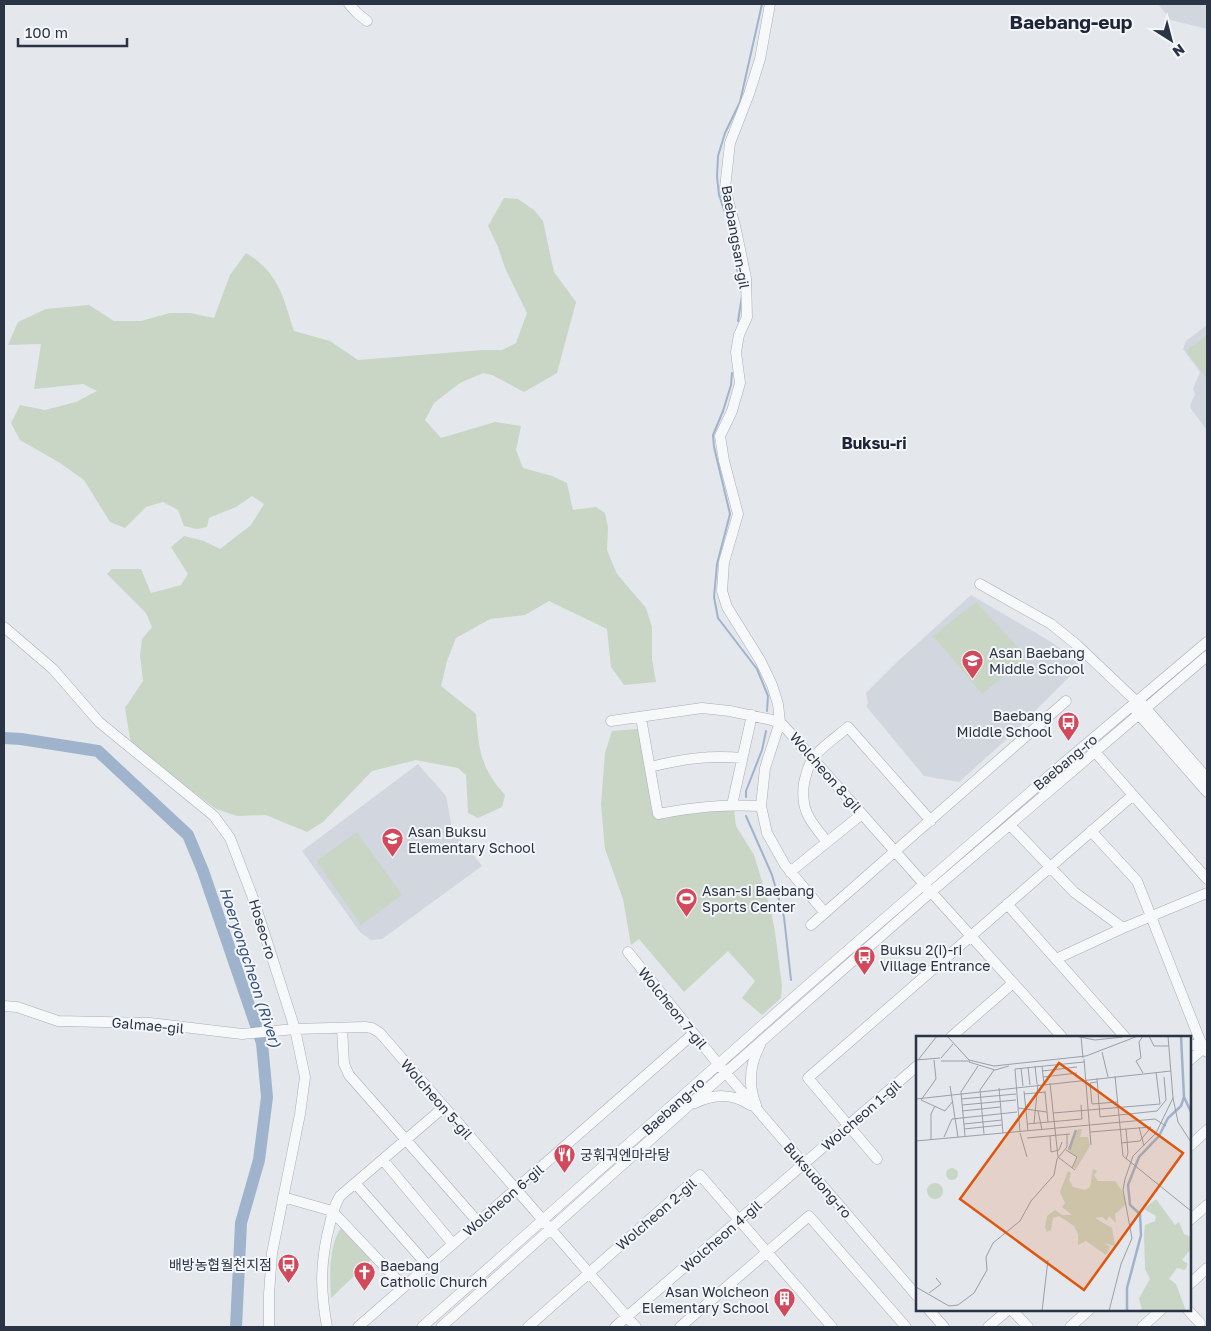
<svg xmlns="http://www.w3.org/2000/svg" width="1211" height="1331" viewBox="0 0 1211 1331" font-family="'Golos Text','Noto Sans KR',sans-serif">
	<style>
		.built { fill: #d2d6de }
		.green { fill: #c9d6c5 }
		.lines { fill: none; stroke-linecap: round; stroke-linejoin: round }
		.stream { stroke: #9fb4cc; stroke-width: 2 }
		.river { stroke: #9fb4cc; stroke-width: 12 }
		.minor-casing { stroke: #a9aeb7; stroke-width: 11 }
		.minor { stroke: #f7f8fa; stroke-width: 10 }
		.labels { text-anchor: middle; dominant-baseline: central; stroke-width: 4; stroke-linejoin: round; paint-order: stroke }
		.street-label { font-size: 14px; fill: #2b3445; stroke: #f4f6f9 }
		.poi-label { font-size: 14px; fill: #2b3445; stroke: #f4f6f9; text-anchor: start }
		.water-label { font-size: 15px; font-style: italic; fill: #34527a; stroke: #f4f6f9 }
		.quarter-label { font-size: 16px; font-weight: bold; fill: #1d2536; stroke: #f4f6f9 }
		.district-label { font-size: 19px; font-weight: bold; fill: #1d2536; stroke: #f4f6f9 }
		.inset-river { fill: none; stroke: #9fb4cc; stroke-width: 2.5 }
		.inset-road { fill: none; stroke: #9a9fa9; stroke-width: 1 }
		.view { fill: #df570f; fill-opacity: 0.15; stroke: #df570f; stroke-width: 2.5 }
		.inset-edge { fill: none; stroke: #2b3445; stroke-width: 2.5 }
	</style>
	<rect width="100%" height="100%" fill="#e4e7ec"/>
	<path class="built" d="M1158,4H1207V29L1171,20Z
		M1207,325V430L1191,409L1190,405L1195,394L1193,389L1200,372L1183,349L1186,341Z
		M971,595L1048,640L1064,651L1080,666L1009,737L959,782L924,776L866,706L868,704L866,693L896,663Z
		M418,764L446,796L452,828L482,866L382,939L371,940L360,932L302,851Z"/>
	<path class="green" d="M504,198L518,199L534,210L543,221L554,272L576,302L557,373L524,392L492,375L483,373L460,383L434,403L425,420L441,438L495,422L521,426L516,450L523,468L552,476L567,483L573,510L596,507L605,513L608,527L607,550L617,574L646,608L652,627V659L656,682L624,685L611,667L607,629L549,601L525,615L490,619L456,638L447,661L441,686L476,714C479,750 480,767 505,795L502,807L478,818L468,813L466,775L458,768L416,760L372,771L323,822L307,832L266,815L237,816L216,809L131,744L125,708L143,681L140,655L142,639L152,627L146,613L107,574L112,569H141L151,593L181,585L188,574L171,547L184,536L204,541L220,549L251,525L264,504L252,496L236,507L209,518L207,527L197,529L184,526L178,510L163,502L146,507L125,528L110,522L84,480L60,463L20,440L11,423L20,405L45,410L76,402L97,391L83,384L34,389L41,344L8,345L18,322L46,309L89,305L114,321H141L170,313H190L214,318L230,275L246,253C279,273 283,297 294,331L330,341L358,360L482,350H502L516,343L527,313L505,268L498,247L488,226Z
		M1207,335V379L1186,351Z
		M976,602L1027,657L982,694L933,636Z
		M638,729L656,818L693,811L734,810L736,826L754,855L771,911L775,932L782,986L781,998L762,1015L742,998L755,981L728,951L684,992L639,939L631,945L623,899L605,849L601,805L605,753L612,731Z
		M357,832L402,895L361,925L316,861Z
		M342,1227L372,1259L331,1298C330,1277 328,1244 342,1227Z"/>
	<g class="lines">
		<path class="stream" d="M741,291L729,224L719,195L717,177L718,156L725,133L740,102L762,4
			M738,321L742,296
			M732,373L731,385L723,411L713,435L714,447L730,514L717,564L714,597L718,618L757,669L768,696L767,711
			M746,797V791L762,750L766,731
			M746,816L772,875L784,917L791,980"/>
		<path class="river" d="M4,738L21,739L98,751L188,835L203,871L262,1043L267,1097L259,1160L241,1223L236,1327"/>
		<defs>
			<path id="minor" d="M349,4L357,13L367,21
				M770,4L760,59L749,94L730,143L725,188L736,230L746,278L747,317L739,335L736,352L740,383L732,411L720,436L724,461L738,514L724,562L722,591L727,607L760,660L772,685L778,704L780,722L765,768L761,806L767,833L785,865L825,913
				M980,584L1051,624L1077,645L1137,702
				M4,627L53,669L99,722L214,816L230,838L253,898L295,1029L305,1077L300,1114L272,1253L269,1294V1327
				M1142,704L1207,778
				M1136,711L1207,792
				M641,718L658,814C695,807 724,804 761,806
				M611,721L702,708L730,711L772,720L783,725L924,884L1062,1037
				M1096,753L1207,879
				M650,767C682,759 709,755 742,758
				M732,805L752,715
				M1010,825L1074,892L1123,928
				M1091,831L1137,881L1203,1048L1207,1052
				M827,842C811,822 800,811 804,783C806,775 808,765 813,758C819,749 839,735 848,727L931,821
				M790,872L862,814
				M1007,904L1125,1037
				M811,925L1066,701
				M628,952L719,1065L917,1296
				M1056,959L1123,928L1207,893
				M4,1006L17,1007L58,1021L150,1023L242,1034L295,1029L365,1027L372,1028L380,1033L636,1327
				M342,1028L344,1064L349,1075L478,1222
				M951,1037L1013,983
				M1190,1044L1203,1048
				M1190,1060L1207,1045
				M695,1103C713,1094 733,1093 750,1105
				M756,1105C748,1085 750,1064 760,1045
				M1190,1146L1207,1130
				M877,1159L808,1078L1133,795
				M383,1160L453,1244
				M355,1183L428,1266
				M283,1197L332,1211L404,1287
				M1190,1220L1207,1205
				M1190,1284L1207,1268
				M929,1310L944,1327
				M1012,1310L1028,1327
				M1188,1310L1200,1323
				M327,1327C321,1293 320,1270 327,1236C331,1220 332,1210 340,1196L444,1107
				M358,1327L693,1034
				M422,1327L801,991L1058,768L1207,642
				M441,1327L706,1090L931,892L1207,656
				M528,1327L700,1175L832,1327
				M615,1327L917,1066
				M680,1327L809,1216L906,1327
				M988,1327L1008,1310
				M1070,1327L1089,1310
				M1142,1327L1161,1310"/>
		</defs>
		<use href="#minor" class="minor-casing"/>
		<use href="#minor" class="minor"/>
	</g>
	<defs>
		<symbol id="school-pin" viewBox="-11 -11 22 30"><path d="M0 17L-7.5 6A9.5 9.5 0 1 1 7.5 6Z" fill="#d1495b" stroke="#f4f6f9"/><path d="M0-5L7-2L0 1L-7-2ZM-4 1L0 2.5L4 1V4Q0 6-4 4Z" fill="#fff"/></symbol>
		<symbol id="bus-pin" viewBox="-11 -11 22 30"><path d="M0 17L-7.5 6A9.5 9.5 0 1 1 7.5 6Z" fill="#d1495b" stroke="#f4f6f9"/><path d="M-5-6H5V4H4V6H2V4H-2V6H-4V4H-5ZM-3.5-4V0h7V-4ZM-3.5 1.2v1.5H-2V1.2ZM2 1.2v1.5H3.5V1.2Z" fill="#fff"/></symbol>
		<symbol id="stadium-pin" viewBox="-11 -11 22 30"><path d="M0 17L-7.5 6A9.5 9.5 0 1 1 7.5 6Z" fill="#d1495b" stroke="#f4f6f9"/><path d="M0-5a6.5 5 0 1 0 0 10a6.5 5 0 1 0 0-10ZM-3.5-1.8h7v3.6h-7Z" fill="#fff"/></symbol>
		<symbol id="restaurant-pin" viewBox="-11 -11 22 30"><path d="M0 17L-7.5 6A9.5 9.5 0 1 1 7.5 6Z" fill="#d1495b" stroke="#f4f6f9"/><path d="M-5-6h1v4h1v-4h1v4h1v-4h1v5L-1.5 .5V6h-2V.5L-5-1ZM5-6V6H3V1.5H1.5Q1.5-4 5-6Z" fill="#fff"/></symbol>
		<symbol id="church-pin" viewBox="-11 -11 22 30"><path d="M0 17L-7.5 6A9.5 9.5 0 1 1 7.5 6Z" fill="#d1495b" stroke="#f4f6f9"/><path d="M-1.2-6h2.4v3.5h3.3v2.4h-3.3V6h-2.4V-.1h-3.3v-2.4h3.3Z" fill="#fff"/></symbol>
		<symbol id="building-pin" viewBox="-11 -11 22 30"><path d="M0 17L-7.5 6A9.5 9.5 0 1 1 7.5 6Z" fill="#d1495b" stroke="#f4f6f9"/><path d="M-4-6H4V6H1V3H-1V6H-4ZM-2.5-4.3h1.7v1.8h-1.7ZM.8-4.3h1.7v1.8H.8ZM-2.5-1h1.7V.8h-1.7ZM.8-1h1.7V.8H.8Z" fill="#fff"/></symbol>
	</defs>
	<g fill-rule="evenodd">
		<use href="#school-pin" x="960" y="648" width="25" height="34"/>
		<use href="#bus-pin" x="1056" y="710" width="25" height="34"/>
		<use href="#school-pin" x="380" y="826" width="25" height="34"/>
		<use href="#stadium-pin" x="674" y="886" width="25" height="34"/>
		<use href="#bus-pin" x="852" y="944" width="25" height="34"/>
		<use href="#restaurant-pin" x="552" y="1142" width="25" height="34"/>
		<use href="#bus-pin" x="276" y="1252" width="25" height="34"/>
		<use href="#church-pin" x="352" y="1260" width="25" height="34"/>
		<use href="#building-pin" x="772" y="1286" width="25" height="34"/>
	</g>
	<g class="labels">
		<g class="street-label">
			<text transform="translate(736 237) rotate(80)">Baebangsan-gil</text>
			<text transform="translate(1065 762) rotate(-40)">Baebang-ro</text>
			<text transform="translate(826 772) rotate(49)">Wolcheon 8-gil</text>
			<text transform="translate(263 929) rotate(73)">Hoseo-ro</text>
			<text transform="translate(673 1008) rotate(51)">Wolcheon 7-gil</text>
			<text transform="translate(148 1025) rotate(5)">Galmae-gil</text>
			<text transform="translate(437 1099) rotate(49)">Wolcheon 5-gil</text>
			<text transform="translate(673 1106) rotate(-42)">Baebang-ro</text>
			<text transform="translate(861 1115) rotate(-41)">Wolcheon 1-gil</text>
			<text transform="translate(818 1180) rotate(49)">Buksudong-ro</text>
			<text transform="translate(503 1200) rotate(-41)">Wolcheon 6-gil</text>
			<text transform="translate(656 1214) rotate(-41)">Wolcheon 2-gil</text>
			<text transform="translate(721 1236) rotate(-41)">Wolcheon 4-gil</text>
		</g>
		<g class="poi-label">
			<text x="989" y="652">Asan Baebang<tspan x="989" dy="16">Middle School</tspan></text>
			<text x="1052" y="715" text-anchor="end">Baebang<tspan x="1052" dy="16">Middle School</tspan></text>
			<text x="408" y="831">Asan Buksu<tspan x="408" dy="16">Elementary School</tspan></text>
			<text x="702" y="890">Asan-si Baebang<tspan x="702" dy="16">Sports Center</tspan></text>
			<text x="880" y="949">Buksu 2(i)-ri<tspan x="880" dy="16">Village Entrance</tspan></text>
			<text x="580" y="1154">궁훠궈엔마라탕</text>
			<text x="272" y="1264" text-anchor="end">배방농협월천지점</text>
			<text x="380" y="1265">Baebang<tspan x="380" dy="16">Catholic Church</tspan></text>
			<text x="769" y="1291" text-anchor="end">Asan Wolcheon<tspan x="769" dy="16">Elementary School</tspan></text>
		</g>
		<g class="water-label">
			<text transform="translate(251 967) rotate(72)">Hoeryongcheon (River)</text>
		</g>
		<g class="quarter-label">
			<text x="874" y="443">Buksu-ri</text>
		</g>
		<g class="district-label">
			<text x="1071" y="21">Baebang-eup</text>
		</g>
	</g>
	<g transform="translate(916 1036)">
		<rect width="275" height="275" fill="#e4e7ec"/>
		<path d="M162,93H166L164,101H172L174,110L160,133L157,131L162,121L153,116ZM30 138a6 6 0 1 1 12 0a6 6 0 1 1-12 0ZM177,133L181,135L178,139L182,145H199L206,155L210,168L199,178L200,187L193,180L191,185L186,181L179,182L196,192L199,210L188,207L194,211L190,219L170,205L162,209V198L158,190L143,180L137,182L135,194L131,196L129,191L131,180L139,174L146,179H156L146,171L149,167L144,156L152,135L155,137L153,144L157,151L169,154L174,151ZM11 155a8 8 0 1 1 16 0a8 8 0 1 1-16 0ZM240,163L259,189L263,186L268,198L275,201V213L266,224L272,228L269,234L261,232L253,243L260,248L270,275H226L223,262L234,243L229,233L228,198L229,189L239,185L240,180L228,173Z" fill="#c9d6c5"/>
		<path class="inset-river" d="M265,0L268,61L275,76M153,114L160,94M211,275V252L225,199L224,178L214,169L212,149L223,121L243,100L252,82L265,70L268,61"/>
		<path class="inset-road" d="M31,0L53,24L78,30L170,20L222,0M159,0L179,4L207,1M165,0L167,22M227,0L223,6L225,22L220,25L227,37M233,0L238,10H253M186,16L192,41M25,22L37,8M168,23L175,109M0,24L24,22M2,24L21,0M18,24L20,43L5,64L29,75L37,65M25,25H54M53,26L79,34L93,30M119,30L121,48M126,30L128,48M112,31L114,49M105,32L107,50M99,33L168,26M99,33L104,96M126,35L161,31M240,36L244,68M199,40L207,120L275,175M127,41L161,37M181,42L184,81L241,75L250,64L248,41M181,46L174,47L176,68L201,66M134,47L142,121L159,134M34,50L42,101M83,52L87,97M108,55L112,95M129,56L132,86M108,58L130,56M257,62L262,86L275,106M0,63L255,35M45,63L100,58M46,69L100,64M102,72L131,76M46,75L84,71M122,75L126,94M137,77L244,68M118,87L122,48M48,88L86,84M111,88L166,83L165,69M223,91L228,110M48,93L86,89M174,96L235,91L224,105L205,107M104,97L111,121M68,98L64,54L78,34M49,100L45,56L62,30M134,100L135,116L143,114L146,106M28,101L36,83L101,76M111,102L154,98M15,103V78L19,70M0,105L239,83L250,90M150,114L161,121L156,132M210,123L212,117L210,93M0,251L33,270L42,269L58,257L71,234L70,221L77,207L104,185L115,165L138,139L141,123L151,111V98M13,257L25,248L20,242M126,275L132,224M193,275L205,228L216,202L207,154L209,143L217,120L240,97L257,62L252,0"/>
		<path class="view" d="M143,27L267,117L168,254L44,163Z"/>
		<rect width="275" height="275" class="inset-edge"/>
	</g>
	<rect width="1211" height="1331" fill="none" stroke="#2b3445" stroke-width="10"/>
	<g transform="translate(1171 40) rotate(144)" stroke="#f4f6f9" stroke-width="4" paint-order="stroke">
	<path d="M0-4L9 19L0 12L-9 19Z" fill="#2b3445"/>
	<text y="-8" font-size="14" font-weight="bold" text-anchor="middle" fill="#2b3445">N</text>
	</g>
	<path d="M18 38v8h109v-8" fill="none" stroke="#2b3445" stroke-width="2.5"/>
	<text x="25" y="38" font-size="15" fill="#2b3445" stroke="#f4f6f9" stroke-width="4" paint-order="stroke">100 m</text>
</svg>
